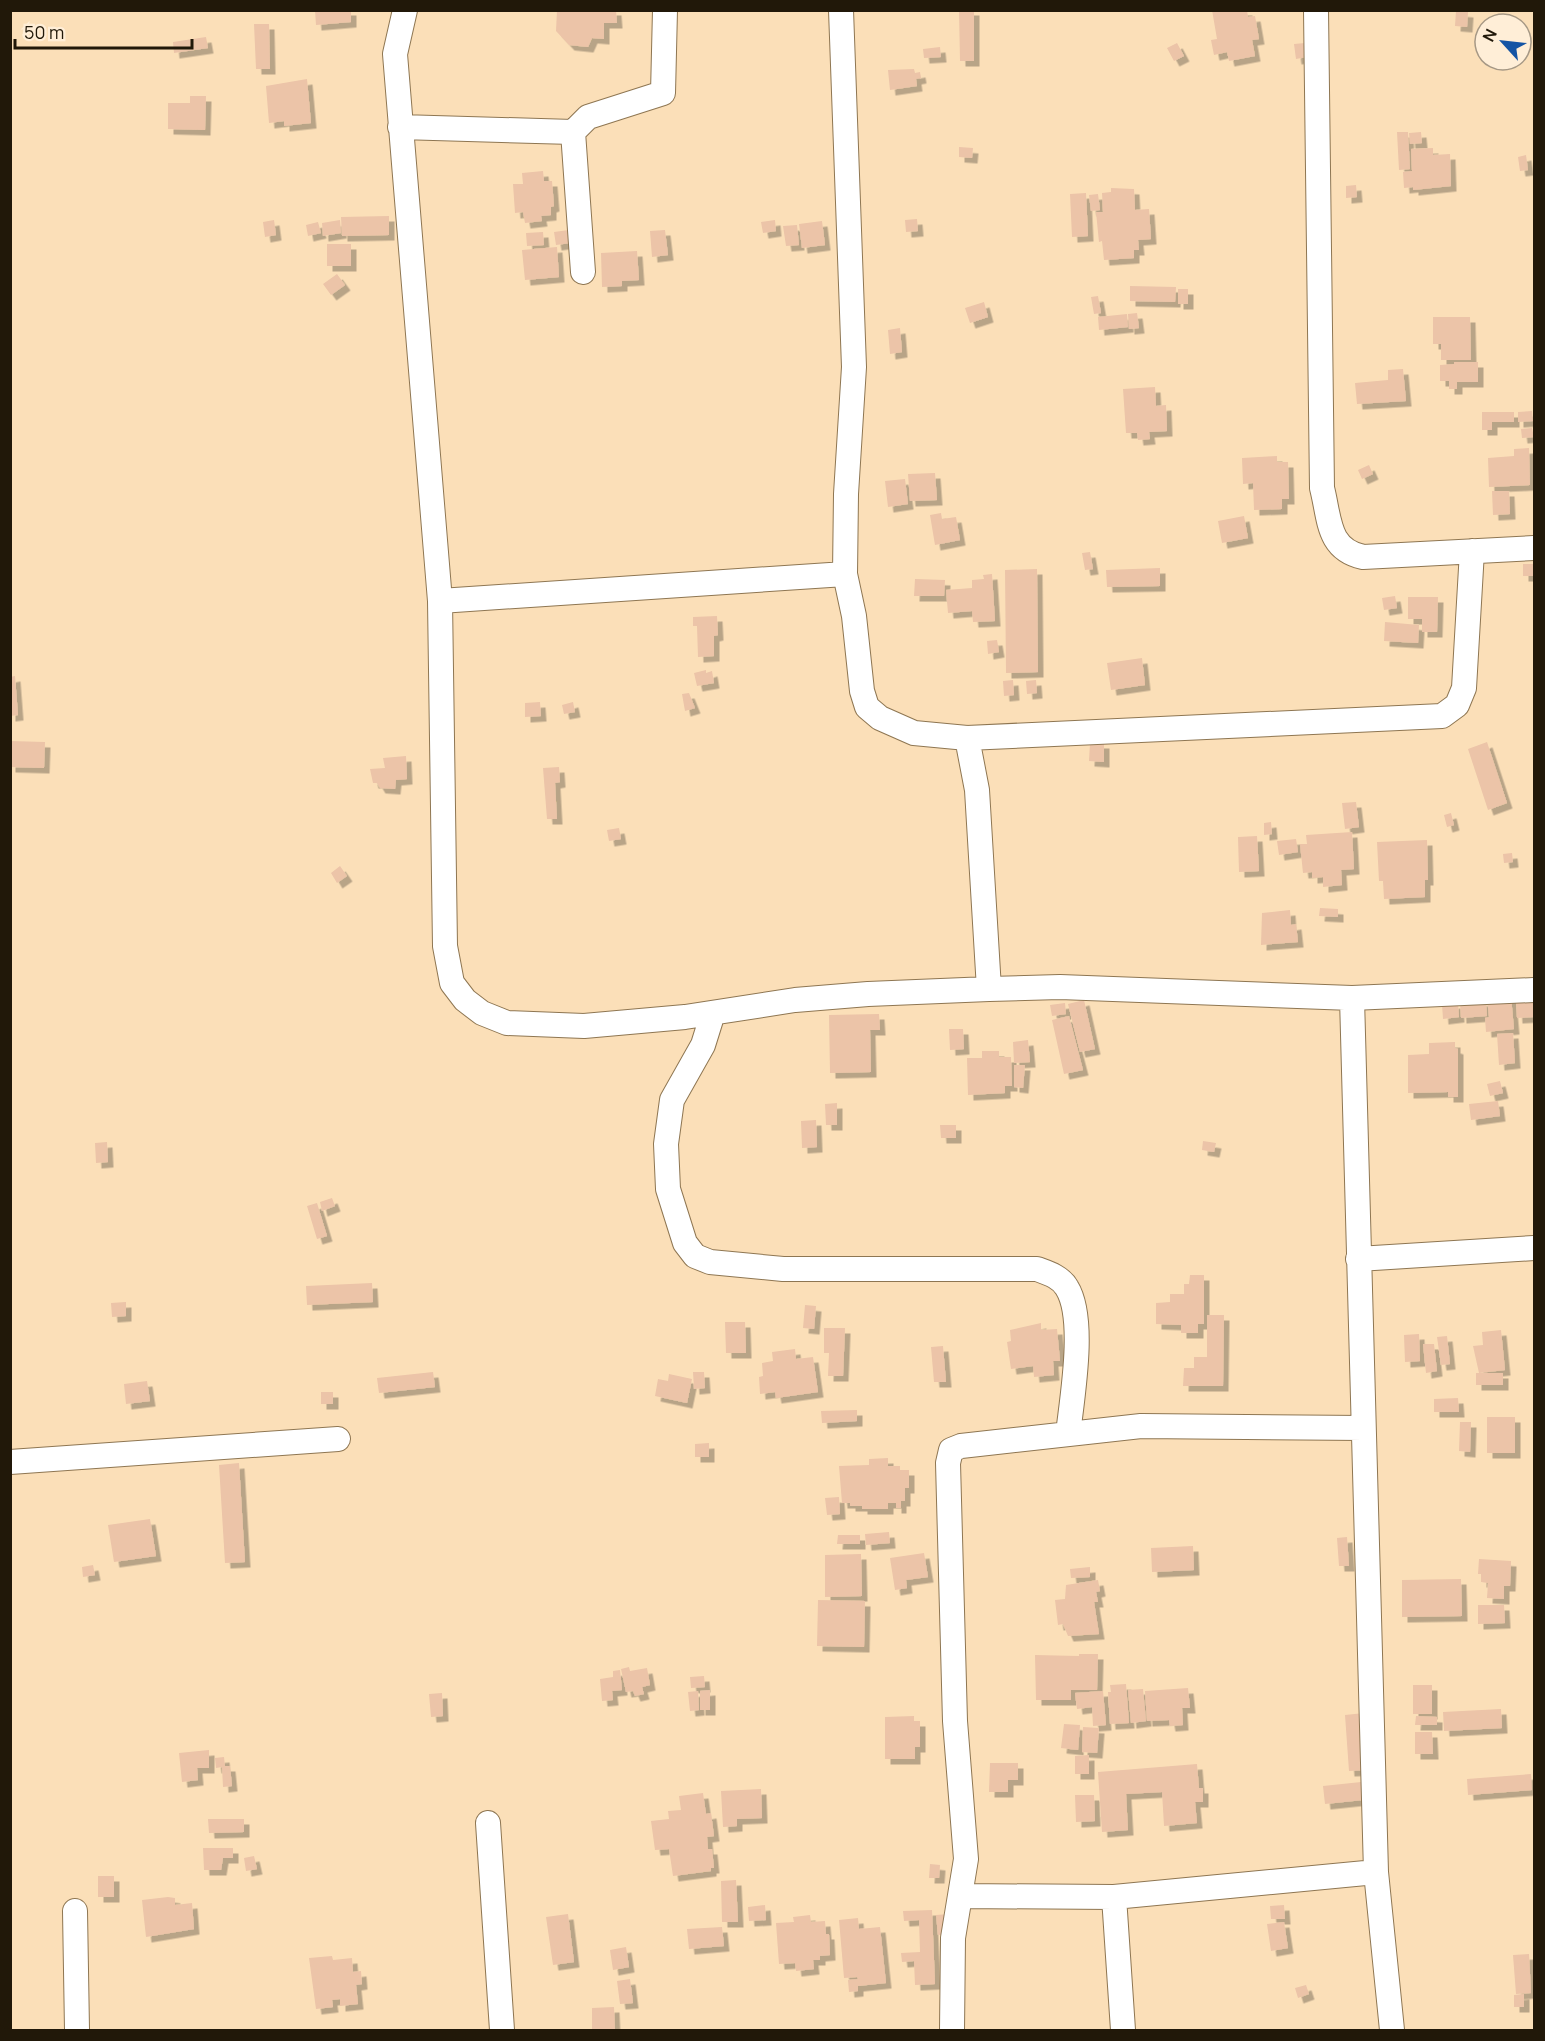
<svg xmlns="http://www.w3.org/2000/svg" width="1545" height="2041" viewBox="0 0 1545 2041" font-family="Manrope,sans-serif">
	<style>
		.building { fill: #ecc4a8; filter: url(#shadow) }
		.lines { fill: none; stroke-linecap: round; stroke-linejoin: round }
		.minor-casing { stroke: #8e7652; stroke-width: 26 }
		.minor { stroke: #fff; stroke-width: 24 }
	</style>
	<defs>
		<filter id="shadow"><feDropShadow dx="5.5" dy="5.5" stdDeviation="0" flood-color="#0004"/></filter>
	</defs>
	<rect width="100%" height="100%" fill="#fbdfb8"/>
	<path class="building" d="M315,10H351V22L316,25Z
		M557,10H616L617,23H604V39L592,38L588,47L569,45L556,31Z
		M959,10H974V61H960Z
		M1212,10H1247L1248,17L1255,16L1259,39L1252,40L1255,56L1229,61L1227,52L1214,55L1211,40L1217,39Z
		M1456,11L1468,12L1467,27L1455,26Z
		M254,24H269L270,69H256Z
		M206,37L208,48L174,53L173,42Z
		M1177,43L1184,56L1174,61L1167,48Z
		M1305,43L1307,57L1296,59L1294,44Z
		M940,47L941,57L924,58L923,49Z
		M914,69L915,73L920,72L921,78L916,79L917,86L890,90L888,70Z
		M307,79L311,123L284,126V121L269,123L266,86Z
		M190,96H206L205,130L168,129V103H190Z
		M1397,132H1408L1410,169L1399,170Z
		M1421,132L1422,143L1410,144L1409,133Z
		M959,147L973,148L972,158L959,157Z
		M1433,148V155L1450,154L1451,186L1413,190V187L1404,188L1403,172L1412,171L1411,149Z
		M1526,155L1528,170L1520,171L1518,157Z
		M543,171L544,181H552L554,206L551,207V215L541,216L542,221L525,223L523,212L515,213L513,184H523L522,173Z
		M1356,185L1357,197L1346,198V186Z
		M1111,188L1134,189L1135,210L1149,209L1151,239L1138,240L1139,250H1134V258L1104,260L1102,241L1099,242L1096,212H1103L1102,193L1111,192Z
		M1086,193L1088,236L1072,237L1070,194Z
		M1098,194L1100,210L1091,211L1089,195Z
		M389,216V235L342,236L341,217Z
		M917,219L918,231L906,232L905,220Z
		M274,220L276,235L265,237L263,222Z
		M340,220L341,233L323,236L322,223Z
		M775,220L776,231L763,233L761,222Z
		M822,221L825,245L802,248L799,224Z
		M318,222L321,233L308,236L306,225Z
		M797,225L799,245L786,246L783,226Z
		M576,229L578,242L556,245L554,232Z
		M665,230L668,255L652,257L650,231Z
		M543,232L544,245L527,246L526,233Z
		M327,244H351V266H327Z
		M557,247L559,277L525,280L522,250Z
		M637,251L639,280L622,281V286L602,287L601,253Z
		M337,274L345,285L331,295L323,284Z
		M1130,286L1176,287L1175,302L1130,301Z
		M1178,289H1188V304H1178Z
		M1098,296L1101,313L1094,314L1091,297Z
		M984,302L988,317L970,323L965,308Z
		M1137,313L1139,328L1129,329L1128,314Z
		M1127,314L1128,327L1099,330L1098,317Z
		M1433,317H1470L1471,360H1441V344H1433Z
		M900,328L902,352L890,354L888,330Z
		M1454,362H1478V382H1457V389H1449V381H1440V365L1454,364Z
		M1403,369L1406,401L1357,404L1355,383L1388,380V370Z
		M1155,387L1156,406L1166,405L1167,431L1149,432L1150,439L1138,440L1137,433H1126L1123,389Z
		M1532,411L1533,421L1518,422V412Z
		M1482,412H1514V422H1492V430H1482Z
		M1532,428L1534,437L1522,438L1521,429Z
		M1529,448L1530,485L1489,487L1488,458L1514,456V449Z
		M1277,456V462H1288L1289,499H1282V509L1254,510L1253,483L1243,484L1242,458Z
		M1369,465L1373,474L1362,479L1358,470Z
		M935,473L937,500L910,501L908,474Z
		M905,479L908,504L888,507L885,481Z
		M1492,491H1509L1510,514L1493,515Z
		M941,513L942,519L956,517L960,540L935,545L930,515Z
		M1244,516L1248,538L1222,543L1218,521Z
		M1090,552L1093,569L1085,570L1082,553Z
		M1523,564H1534V576H1523Z
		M1160,568V586L1107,587L1106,570Z
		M1037,569L1038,672L1006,673L1005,570Z
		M992,574L995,621L973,622L972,611L948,613L946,590L972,588V580L984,579L983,575Z
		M915,579L945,580L944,596H914Z
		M1395,596L1397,608L1384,610L1382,598Z
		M1408,597H1438L1437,632H1422V619H1408Z
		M717,616L718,635L714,636V656L698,657L697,626H693V617Z
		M1385,622L1419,625L1418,643L1384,641Z
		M997,640L999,652L988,654L987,641Z
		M1142,658L1145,685L1111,690L1107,663Z
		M706,670V673L712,671L714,683L697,686L694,673Z
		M15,676L18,715L10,716V677Z
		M1013,680L1014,695L1004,696L1003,681Z
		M1036,680L1037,693L1027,694L1026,681Z
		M689,693L695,708L685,711L682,694Z
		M540,702L541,716L525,717V703Z
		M573,702L575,712L564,714L562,705Z
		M10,741L45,742L44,768L10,767Z
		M1487,742L1507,803L1488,810L1468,749Z
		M1090,743H1104V762L1089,761Z
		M406,756L407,779L396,780L395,789L380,788L377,783H373L370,769L385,768L383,758Z
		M559,767L560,782L555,783L557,819H547L543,768Z
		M1356,802L1359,827L1345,829L1342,803Z
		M1451,813L1454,825L1447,827L1444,815Z
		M1271,822L1272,834L1264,835V823Z
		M619,828L621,839L609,841L607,830Z
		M1352,832L1354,869L1341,870L1342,885L1323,887V877L1312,878V872L1303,873L1300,844H1307L1306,835Z
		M1257,836L1259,871L1239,872L1238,837Z
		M1296,839L1298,852L1279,855L1277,841Z
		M1427,840L1428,880H1425V897L1384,899L1383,881H1379L1377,842Z
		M1512,853L1513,862L1504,863L1503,854Z
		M340,866L347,876L337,883L331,873Z
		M1320,908L1338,909V917L1319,916Z
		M1290,910L1291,925L1296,924L1298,942L1261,945L1262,913Z
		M1511,996L1514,1029L1486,1032L1485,1018L1489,1017L1487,998Z
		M1534,998V1017L1517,1018L1516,1000Z
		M1084,1000L1095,1049L1080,1052L1068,1004Z
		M1486,1000L1487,1016L1461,1018L1460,1002Z
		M1065,1003L1066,1014L1052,1016L1050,1005Z
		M1458,1003L1459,1017L1443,1019L1442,1004Z
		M879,1014L880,1030H870L871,1072L830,1073L829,1015Z
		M1069,1016L1083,1070L1064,1074L1052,1020Z
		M949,1029H963L964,1049L950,1050Z
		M1513,1033L1515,1063L1499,1065L1497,1034Z
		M1028,1040L1030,1062L1014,1063L1013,1042Z
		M1455,1042V1048L1458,1049V1097H1448V1092L1408,1093V1055L1429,1054V1043Z
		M982,1051H999V1057H1011L1012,1086H1005V1093L968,1095L967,1058H982Z
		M1014,1065H1025L1023,1088L1014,1087Z
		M1500,1081L1503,1093L1490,1096L1487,1084Z
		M1498,1101L1500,1116L1471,1120L1469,1104Z
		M837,1103V1125H826L825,1104Z
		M816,1120L817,1147L802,1148L801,1121Z
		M940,1125H956V1138H941Z
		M1203,1141L1216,1143L1214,1152L1202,1150Z
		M107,1142L108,1162L96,1163L95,1143Z
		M332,1198L335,1206L322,1211L320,1202Z
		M317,1203L327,1236L317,1239L307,1206Z
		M1190,1275H1204V1324H1198V1333H1181V1325L1156,1324V1303L1170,1302V1294H1184V1284H1189Z
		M372,1283L373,1302L307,1305L306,1286Z
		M126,1302V1316L112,1317L111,1303Z
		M805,1305L816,1306L814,1329L803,1328Z
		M1207,1315H1224L1223,1386H1183L1184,1368H1194V1357H1207Z
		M725,1322H745L746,1353H726Z
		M1041,1323V1330L1057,1329L1060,1361H1053L1054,1375L1034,1377L1033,1366L1011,1369L1007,1342L1011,1341L1010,1330Z
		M824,1328H845L843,1376H828L829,1353H824Z
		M1501,1330L1505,1370L1479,1373H1503V1385H1476V1373H1479L1473,1346L1483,1345L1482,1332Z
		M1419,1334L1420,1361L1405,1362L1404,1335Z
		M1447,1336L1450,1364L1441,1365L1437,1337Z
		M1423,1344H1434L1437,1371L1426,1373Z
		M943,1346L946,1382H934L931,1347Z
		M795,1349L796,1359L813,1357L818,1392L776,1398L775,1392L760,1394L759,1377L763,1376L762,1363L773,1361L772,1352Z
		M433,1372L435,1387L379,1393L377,1378Z
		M693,1372H704L705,1388L694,1389Z
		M669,1374L692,1379L687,1403L655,1396L658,1379L668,1381Z
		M147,1381L150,1401L126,1404L124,1384Z
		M321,1392H333V1404H321Z
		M1458,1398L1459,1412H1434V1399Z
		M857,1410V1421L822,1423L821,1411Z
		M1487,1417H1515V1453H1487Z
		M1460,1422H1471L1470,1452L1459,1451Z
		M709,1443V1457H695V1444Z
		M888,1458V1466H900V1470H909V1488H905V1501H901V1508H896V1503H888V1509H862V1506H850V1503H842L839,1466L869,1465V1459Z
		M239,1463L245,1562L225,1563L219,1465Z
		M839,1497L840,1514L827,1515L825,1498Z
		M150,1519L156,1556L114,1562L108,1525Z
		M889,1532L890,1543L866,1545L865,1534Z
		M838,1535H860V1544H837Z
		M1347,1537L1349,1566H1339L1337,1538Z
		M1193,1546L1194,1570L1152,1572L1151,1548Z
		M924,1553L928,1577L906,1580L907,1588L895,1590L890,1558Z
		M861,1554L862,1596L825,1597V1555Z
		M1479,1559L1511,1561L1510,1586H1504V1599L1487,1598L1488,1583L1481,1582V1574H1478Z
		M93,1565L95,1575L83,1577L82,1567Z
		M1090,1567V1577L1071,1578L1070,1569Z
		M1461,1579L1462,1616L1402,1617V1580Z
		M1098,1580L1100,1591L1096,1592L1098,1602H1094L1099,1634L1068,1636L1063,1624L1058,1625L1055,1600L1065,1599L1066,1585Z
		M818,1600L865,1601L864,1647L817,1646Z
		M1478,1605H1504L1505,1623L1478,1624Z
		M1079,1654H1098L1097,1690H1071V1700H1036L1035,1655L1079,1656Z
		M629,1667L630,1671L647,1668L650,1685L642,1687L644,1694L635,1696L633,1691L626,1692L621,1669Z
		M620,1670L622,1690L612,1691L613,1700L602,1701L600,1679L613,1677V1671Z
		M704,1676L705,1687L691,1688L690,1677Z
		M1126,1684L1129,1723L1110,1724L1108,1692H1111L1110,1685Z
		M1413,1685H1432V1714H1413Z
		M1188,1688L1190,1708H1182L1183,1725L1170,1726L1169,1720L1147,1721L1145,1691Z
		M1143,1689L1146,1721L1131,1723L1128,1690Z
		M710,1690V1710H700V1691Z
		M698,1691L699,1710L690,1711L688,1692Z
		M1103,1691L1106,1725L1093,1726L1092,1707L1077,1709L1075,1693Z
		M442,1693L443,1716L431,1717L429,1694Z
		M1501,1709L1502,1728L1444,1731L1443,1712Z
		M1364,1713L1368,1770L1349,1771L1345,1715Z
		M914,1716V1721H920V1747H915V1759H885V1717Z
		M1416,1716L1437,1717V1725H1415Z
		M1064,1724L1080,1725L1078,1750L1061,1748Z
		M1083,1727L1099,1728L1097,1753L1082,1752Z
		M1415,1732H1432L1433,1754H1415Z
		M209,1750V1768H197L198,1780L182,1782L179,1753Z
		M1089,1755V1774H1075V1756Z
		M224,1757L225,1766H230L232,1786L223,1787L222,1767L216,1768L215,1758Z
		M990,1763H1018V1780H1008V1792H989Z
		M1197,1764L1199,1788H1203V1802H1195L1197,1823L1164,1826L1162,1792L1126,1794L1128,1830L1102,1832L1098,1772Z
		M1531,1774L1532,1790L1468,1795L1467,1779Z
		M1361,1782L1363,1800L1325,1804L1323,1786Z
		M761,1789L762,1818L737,1819V1826L723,1827L721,1791Z
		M703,1793L706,1814L711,1813L714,1836L707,1837L708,1849H712L714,1868H711V1871L673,1876L669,1849L655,1850L651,1821L669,1819L668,1811L681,1810L679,1796Z
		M1075,1795H1094L1095,1821L1076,1822Z
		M208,1819H244V1832L209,1833Z
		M203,1848H233V1858H223L221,1870H204Z
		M254,1856L257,1869L246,1871L244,1858Z
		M930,1864L940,1865L939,1878H929Z
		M98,1876H114V1897H98Z
		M736,1880L738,1922H722L721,1881Z
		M168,1897L175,1898V1905L192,1903L194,1929L146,1937L142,1900Z
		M765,1905L766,1920L749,1921L748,1907Z
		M1284,1905L1285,1919H1271L1270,1906Z
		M932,1910L935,1984L915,1985L914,1961L902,1962L901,1953L920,1952L919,1920L904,1921L903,1911Z
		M568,1914L574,1962L553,1965L546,1917Z
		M949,1914L950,1934L938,1935L936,1915Z
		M810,1915L811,1922L825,1921L826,1934H829L830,1955L820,1956V1960H813L814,1969L796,1971L795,1963L779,1964L776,1923L794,1922L793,1917Z
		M858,1918L859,1929L880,1927L886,1983L858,1986V1991L849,1992L848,1980L858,1979L857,1977L844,1978L839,1920Z
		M1284,1922L1288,1948L1271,1951L1267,1924Z
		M722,1927L724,1946L689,1949L687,1929Z
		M626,1947L629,1967L613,1970L610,1950Z
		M1529,1954L1531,1993L1516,1994L1513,1955Z
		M332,1956L333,1960L352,1958L353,1972L361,1971L362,1984L356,1985L358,2004L340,2006V1999L332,2000L333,2007L316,2009L309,1958Z
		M630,1979L633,2003L620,2004L617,1981Z
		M1306,1985L1309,1994L1298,1998L1295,1988Z
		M1524,1994V2007H1514V1995Z
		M614,2007L615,2030H592V2008Z"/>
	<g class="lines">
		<defs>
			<path id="minor" d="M405,10L395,54L440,601L845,574
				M841,10L854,367L846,494L845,574L854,616L862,691L867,707L880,718L914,733L967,738L977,790L989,989
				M1316,10L1322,488C1330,519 1327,549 1363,557L1534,548
				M400,127L573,132
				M583,272L573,132L588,117L663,93L665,10
				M440,601L445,946L452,983L465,1000L482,1013L507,1023L584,1026L685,1017L795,1000L868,994L989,989L1060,987L1352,998L1534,990
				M967,738L1442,716L1457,705L1464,688L1472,551
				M1352,998L1376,1872L1392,2030
				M713,1013L703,1045L672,1100L666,1144L668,1189L685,1243L695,1256L710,1262L783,1269H1037C1048,1273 1061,1277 1067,1288C1086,1319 1072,1398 1068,1434
				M1358,1259L1534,1248
				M10,1462L338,1439
				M488,1823L502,2030
				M960,1896L1114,1897
				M75,1911L77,2030
				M952,2030L953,1938L966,1859L955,1721L948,1463L951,1450L961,1446L1141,1426L1363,1428
				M1123,2030L1114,1897L1376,1872"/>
		</defs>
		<use href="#minor" class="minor-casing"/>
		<use href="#minor" class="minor"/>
	</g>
	<rect width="1545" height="2041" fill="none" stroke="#211809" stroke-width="24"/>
	<g transform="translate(1503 42) rotate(297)"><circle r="28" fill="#ffeed7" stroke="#a69885" stroke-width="1.5"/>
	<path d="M0-4.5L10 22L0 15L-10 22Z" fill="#1454a4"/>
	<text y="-9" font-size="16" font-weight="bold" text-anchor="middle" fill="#211809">N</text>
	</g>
	<path d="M15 39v9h177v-9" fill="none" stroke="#211809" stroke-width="3"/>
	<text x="24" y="39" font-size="18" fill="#211809" stroke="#ffeed7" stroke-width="4.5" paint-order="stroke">50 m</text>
</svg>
